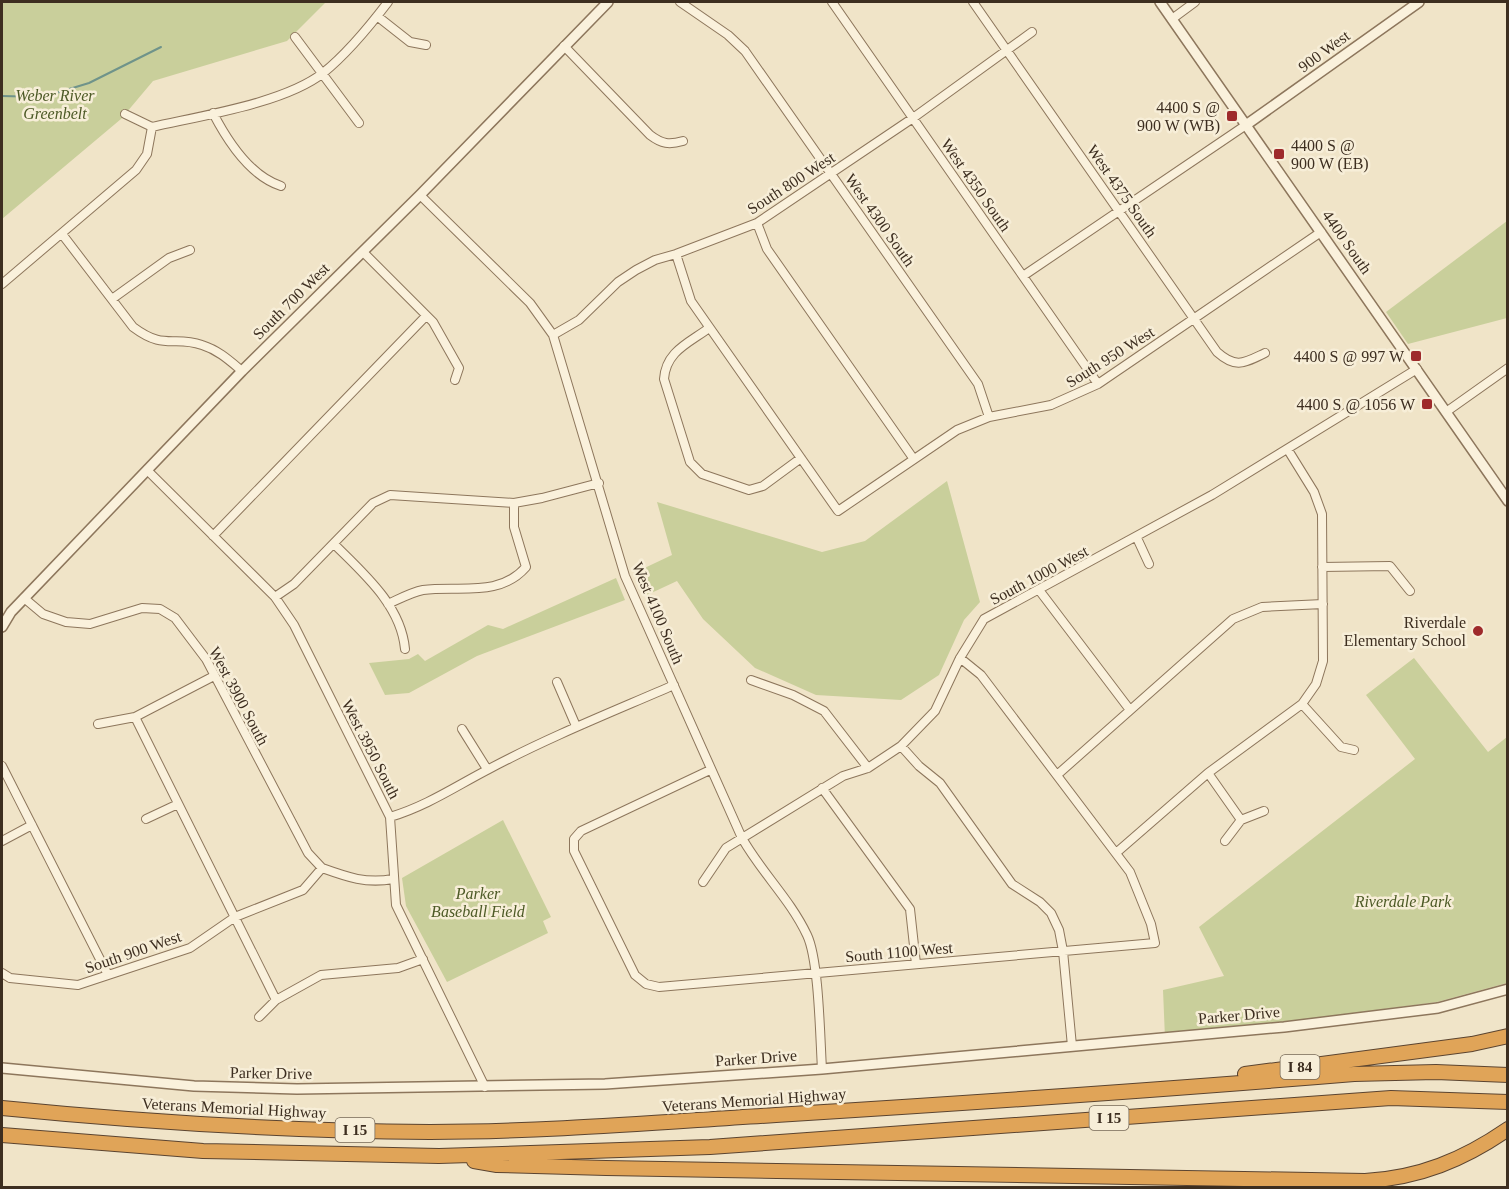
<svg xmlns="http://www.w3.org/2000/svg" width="1509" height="1189" viewBox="0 0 1509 1189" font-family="Georgia,serif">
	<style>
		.green { fill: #c9cf9b }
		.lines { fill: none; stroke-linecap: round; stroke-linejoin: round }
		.stream { stroke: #6f938a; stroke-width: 2 }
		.minor-casing { stroke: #8d765c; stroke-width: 10 }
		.tertiary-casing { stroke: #8d765c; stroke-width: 12 }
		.motorway-casing { stroke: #5b4430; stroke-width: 16 }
		.minor { stroke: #faf1dc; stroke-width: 8 }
		.tertiary { stroke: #faf1dc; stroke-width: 9 }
		.motorway { stroke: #e0a458; stroke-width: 14 }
		.poi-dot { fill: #9e2a2b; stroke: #f7eed8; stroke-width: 2 }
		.labels { text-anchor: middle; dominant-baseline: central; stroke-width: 5; stroke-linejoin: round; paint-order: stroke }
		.shield { fill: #f7eed8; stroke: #756857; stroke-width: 1.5 }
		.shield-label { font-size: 15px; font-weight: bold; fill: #3d2e20 }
		.street-label { font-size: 16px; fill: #3d2e20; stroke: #f7eed8 }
		.park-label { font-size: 16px; font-style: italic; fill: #4d5a26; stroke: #f7eed8 }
		.poi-label { font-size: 16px; fill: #3d2e20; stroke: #f7eed8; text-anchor: end }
	</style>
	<rect width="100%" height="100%" fill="#f0e4c8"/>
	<path class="green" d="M2,2H326L287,41L153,81L121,119L2,219Z
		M1507,221V318L1408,344L1386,312Z
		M947,481L980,602L964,620L939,675L901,700L816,695L755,668L703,619L677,581L647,595L636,572L672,555L657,502L822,552L865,541Z
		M616,578L625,600L477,656L409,693L385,695L369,663L409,659L418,654L425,661L488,625L503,629Z
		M1414,658L1488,752L1507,737V983L1437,1002L1165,1038L1163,990L1224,976L1199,927L1415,759L1366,695Z
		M503,820L551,917L543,921L548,933L447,982L406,906L402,878Z"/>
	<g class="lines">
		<path class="stream" d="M2,96L43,97L89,83L161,47"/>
		<defs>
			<path id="minor" d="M680,2L728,35L745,51L978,384L989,417
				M832,2L1098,384
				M973,2L1217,352C1236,369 1244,363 1265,353
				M377,16L410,42L426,45
				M1172,19L1195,2
				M295,37L359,123
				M564,46L650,135C662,144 669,145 683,141
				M213,113C228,142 250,176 281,186
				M125,114L152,127C200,116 285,103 323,73C348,53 369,27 388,2
				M420,195L530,303L553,335L625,576L742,838C761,872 790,899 807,935C819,960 820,1037 822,1069
				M757,223L767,249L913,458
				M62,234L133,327C165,351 173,335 202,345C218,350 229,360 242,371
				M363,252L433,322L459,368L455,380
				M676,254L691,301L838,511L957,430L989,417L1051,405L1098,384L1321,232
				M1023,276L1246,125
				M2,284L136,170L147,154L152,127
				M112,299L169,258L190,250
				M709,328C689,343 666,351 664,379L690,462L702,474L749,490L763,486L801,458
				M553,335L579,320L618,282L636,270L655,260L676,254L757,223L913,118L1032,32
				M1446,412L1508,368
				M147,470L275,597L294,625L390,817L396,905L485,1087
				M213,536L426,316
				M1137,538L1149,564
				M334,544C363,573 401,605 405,649
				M1322,567L1390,566L1410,591
				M1039,590L1130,710
				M275,597L294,584L373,503L390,495L514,503L542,498L599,483
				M24,598L43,614L66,622L90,624L142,608L160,609L175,618L206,659L308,853L322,868
				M388,604C399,599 412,592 423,590C459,585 499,598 526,567L514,527V503
				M751,680L793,695L824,711L868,768
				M557,682L576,726
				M1302,704L1341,747L1354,750
				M135,717L276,1000
				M98,724L135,717L214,676
				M462,729L487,769
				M901,746L919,766L940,783L1012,884L1040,902L1051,913L1059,930L1063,951L1072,1046
				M2,766L108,975
				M710,770L581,831L574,839V851L635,975L646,984L659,987L1155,943L1151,924L1130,872L981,675L960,658
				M1208,773L1241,820
				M1057,775L1233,619L1262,607L1323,604
				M822,788L910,909L916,964
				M390,817C427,806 456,786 489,769C549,737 612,712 674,685
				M146,819L178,804
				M2,841L32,825
				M1225,841L1241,820L1264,811
				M1116,853L1208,773L1302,704L1316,684L1323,661L1322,514L1314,492L1288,450
				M703,882L726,848L843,776L868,768L901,746L935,711L960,658L984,619L1212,495L1417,369
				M2,973L10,978L78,985L190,948L235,917L303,890L322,868C347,877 366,884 393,879
				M259,1017L276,1000L321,975L398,968L423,959"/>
			<path id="tertiary" d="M1160,2L1508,501
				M1246,125L1419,2
				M2,627L11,612L242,371L420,195L608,2
				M2,1068L194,1086L297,1089L605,1084L822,1069L1284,1027L1438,1008L1508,989"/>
			<path id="motorway" d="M1245,1074L1472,1044L1508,1036
				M2,1108C143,1122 287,1131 430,1132C545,1132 661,1122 776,1115C969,1103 1162,1090 1354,1074L1436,1072L1508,1075
				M2,1135L203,1151L439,1156L710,1147L1391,1098L1508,1102
				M474,1161L497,1165L606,1168L1365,1181C1419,1178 1463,1160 1508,1129"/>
		</defs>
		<use href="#minor" class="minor-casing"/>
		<use href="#tertiary" class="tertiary-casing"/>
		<use href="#motorway" class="motorway-casing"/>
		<use href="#minor" class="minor"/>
		<use href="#tertiary" class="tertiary"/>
		<use href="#motorway" class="motorway"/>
	</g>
	<g class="poi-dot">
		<rect x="1226" y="110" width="12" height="12" rx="3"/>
		<rect x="1273" y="148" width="12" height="12" rx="3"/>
		<rect x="1410" y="350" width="12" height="12" rx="3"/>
		<rect x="1421" y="398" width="12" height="12" rx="3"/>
		<circle cx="1478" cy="631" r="6"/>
	</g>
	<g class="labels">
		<g class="shield">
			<rect x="1280.5" y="1055" width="39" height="24" rx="4.5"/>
			<rect x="1089.5" y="1106" width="39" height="24" rx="4.5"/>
			<rect x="335.5" y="1118" width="39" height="24" rx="4.5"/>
		</g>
		<g class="shield-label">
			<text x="1300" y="1067">I 84</text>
			<text x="1109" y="1118">I 15</text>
			<text x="355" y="1130">I 15</text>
		</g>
		<g class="street-label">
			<text transform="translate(1324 51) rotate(-36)">900 West</text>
			<text transform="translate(791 183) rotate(-33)">South 800 West</text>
			<text transform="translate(976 185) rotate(55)">West 4350 South</text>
			<text transform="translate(1122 191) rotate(55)">West 4375 South</text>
			<text transform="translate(880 220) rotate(55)">West 4300 South</text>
			<text transform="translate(1347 242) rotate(55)">4400 South</text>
			<text transform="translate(291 301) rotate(-45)">South 700 West</text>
			<text transform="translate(1110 357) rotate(-32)">South 950 West</text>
			<text transform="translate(1039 575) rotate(-28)">South 1000 West</text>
			<text transform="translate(658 613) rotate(67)">West 4100 South</text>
			<text transform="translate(239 696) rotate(62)">West 3900 South</text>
			<text transform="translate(371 749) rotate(63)">West 3950 South</text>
			<text transform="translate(133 952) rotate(-19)">South 900 West</text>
			<text transform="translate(899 952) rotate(-5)">South 1100 West</text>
			<text transform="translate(1239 1015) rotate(-5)">Parker Drive</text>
			<text transform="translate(756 1058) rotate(-4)">Parker Drive</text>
			<text transform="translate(271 1073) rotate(1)">Parker Drive</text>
			<text transform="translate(754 1100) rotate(-4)">Veterans Memorial Highway</text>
			<text transform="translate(234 1108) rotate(3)">Veterans Memorial Highway</text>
		</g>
		<g class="park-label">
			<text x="55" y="95">Weber River<tspan x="55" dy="18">Greenbelt</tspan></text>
			<text x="478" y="893">Parker<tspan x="478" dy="18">Baseball Field</tspan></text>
			<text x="1403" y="901">Riverdale Park</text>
		</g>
		<g class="poi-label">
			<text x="1220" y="107">4400 S @<tspan x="1220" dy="18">900 W (WB)</tspan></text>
			<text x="1291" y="145" text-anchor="start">4400 S @<tspan x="1291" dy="18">900 W (EB)</tspan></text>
			<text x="1404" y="356">4400 S @ 997 W</text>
			<text x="1415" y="404">4400 S @ 1056 W</text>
			<text x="1466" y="622">Riverdale<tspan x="1466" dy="18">Elementary School</tspan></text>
		</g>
	</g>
	<rect width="1509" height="1189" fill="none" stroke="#3d2e20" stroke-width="6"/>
</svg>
